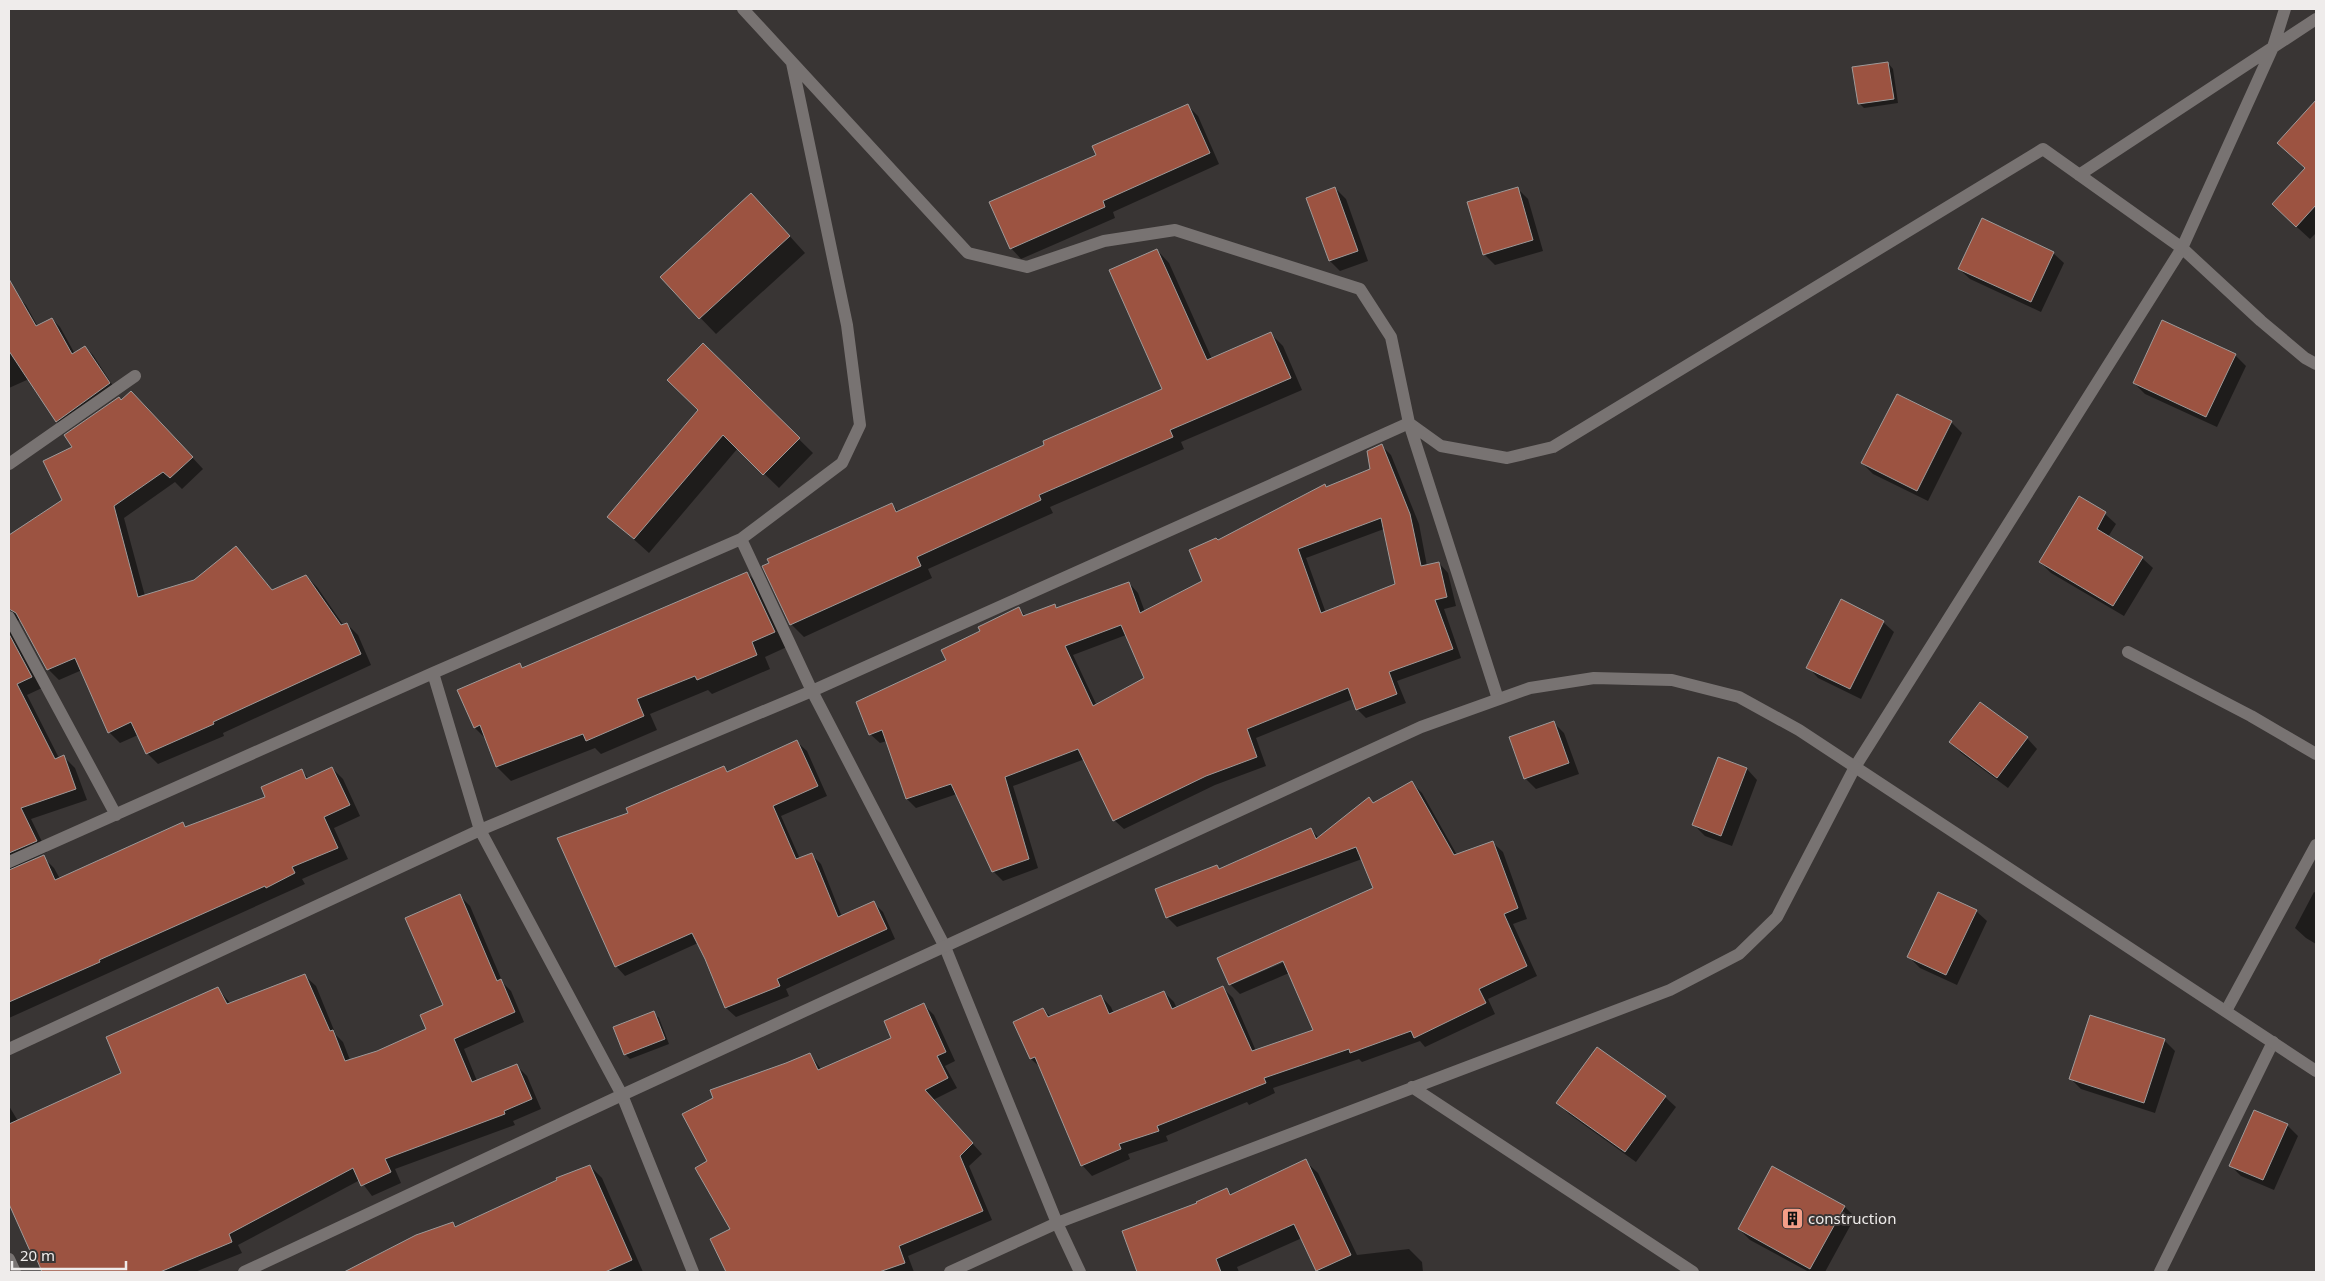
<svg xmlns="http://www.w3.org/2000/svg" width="2325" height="1281" viewBox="0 0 2325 1281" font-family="'Noto Sans',sans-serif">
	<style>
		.shadow { fill: #0007; fill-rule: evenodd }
		.building { fill: #9c5341; stroke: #9e9a99; fill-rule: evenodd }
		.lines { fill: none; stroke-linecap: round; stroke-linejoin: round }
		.street { stroke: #787372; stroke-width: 12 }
		.secondary { stroke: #787372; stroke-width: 12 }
		.labels { text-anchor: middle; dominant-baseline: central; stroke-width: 4; stroke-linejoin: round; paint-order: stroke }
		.poi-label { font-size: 15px; fill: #efeceb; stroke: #393534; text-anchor: start }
	</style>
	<rect width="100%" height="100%" fill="#393534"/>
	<path class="shadow" d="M1888,63L1893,69L1898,103L1864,108L1859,103Z
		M1187,105L1198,116L1219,164L1113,212L1115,218L1021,259L1011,248L1098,156Z
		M2305,114L2316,125V233L2310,239L2287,218L2306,168Z
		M1335,188L1346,199L1368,261L1340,271L1330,261Z
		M1517,188L1528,199L1543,251L1495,265L1484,254Z
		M767,211L805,253L716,334L661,277Z
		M1157,250L1169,263L1212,359L1271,334L1283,346L1302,390L1181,442L1184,449L1050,507L1053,513L928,569L932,578L804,637L791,624L892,505L899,512L1164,390Z
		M2053,253L2064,263L2041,312L1970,279L1959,269Z
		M18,297L26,305L38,327L52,319L60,327L75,354L85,347L93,355L117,392L64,429L56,421L29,379L9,388V302Z
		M703,345L813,453L779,488L738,448L649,553L609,517L700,410Z
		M2235,355L2246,366L2217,427L2145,394L2134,383Z
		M122,401L142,403L203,469L182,489L175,482L124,518L145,596L195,581L236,547L273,591L306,576L317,587L344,626L347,624L358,635L371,665L223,733L224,736L158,764L147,753L138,735L120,743L109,732L82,670L59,680L48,669L21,620L16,621L42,688L27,695L59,758L64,757L75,768L87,800L31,819L47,852L17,866L18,868L43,857L54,868L60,879L183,824L187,828L267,798L302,771L309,779L332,768L343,779L360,816L334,828L348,859L302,879L305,884L9,1018V903L16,900L9,885V536L63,500L74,447Z
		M1951,422L1962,433L1928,501L1873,474L1862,463Z
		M1382,446L1391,455L1419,524L1427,566L1439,563L1448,573L1456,606L1444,609L1461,658L1397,681L1406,703L1366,718L1357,709L1353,699L1256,738L1266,766L1215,785L1124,829L1114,820L1085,759L1013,786L1038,868L1003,881L994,872L957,794L916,808L907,799L887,741L880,743L870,734L947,661L981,632L1019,609L1026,616L1055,606L1058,609L1129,583L1138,593L1145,612L1204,581L1218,541L1325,485L1327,488L1372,470ZM1384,529L1396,585L1326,613L1306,558ZM1126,635L1145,678L1097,706L1073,655Z
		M2079,498L2105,514L2116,524L2108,537L2142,558L2153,568L2124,616L2051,573L2040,562Z
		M747,573L761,587L789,646L765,657L770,669L712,694L708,690L650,714L657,730L601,754L595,748L511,781L497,767L487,740L475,728L459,691L519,665L524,669Z
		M1883,622L1894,632L1861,699L1818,678L1808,667Z
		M1553,722L1564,733L1579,774L1536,789L1525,778Z
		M2027,738L2037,749L2008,788L1961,753L1951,742Z
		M797,742L807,751L827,796L781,816L800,859L811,854L821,864L842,917L873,902L883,912L895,939L786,989L789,996L736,1017L726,1008L698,943L625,976L616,966L630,814L724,767L729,772Z
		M1747,769L1757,780L1732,846L1705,836L1694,825Z
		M1412,783L1422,793L1457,855L1492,842L1503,852L1527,919L1513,924L1537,976L1488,999L1495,1014L1425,1047L1420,1041L1362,1062L1359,1059L1273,1088L1275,1093L1249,1105L1247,1102L1166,1136L1168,1141L1128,1154L1130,1159L1092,1176L1082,1165L1042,1069L1031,1059L1014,1023L1043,1009L1051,1017L1101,996L1111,1007L1114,1014L1164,992L1174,1002L1177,1009L1223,988L1233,998L1256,1051L1314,1031L1289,973L1240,994L1230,984L1218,958L1374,888L1362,859L1177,927L1167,917L1157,889L1217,867L1220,870L1311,830L1319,838L1369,799L1374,804ZM1288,957L1289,960L1233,984V982Z
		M2314,892L2316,893V944L2306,938L2295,928Z
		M460,896L470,906L503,983L511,991L524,1022L464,1049L477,1081L517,1066L527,1076L541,1109L513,1121L515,1125L395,1169L401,1183L372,1196L360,1180L238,1245L242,1253L195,1272H43L36,1255L32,1250L23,1214L9,1185V1106L18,1121L122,1073L218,989L231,1004L305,976L316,986L336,1035L343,1042L350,1060L378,1052L427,1029L444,1006Z
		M1976,911L1987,921L1957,985L1920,968L1909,957Z
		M924,1005L934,1015L955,1061L945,1066L957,1088L933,1100L982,1154L969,1166L992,1220L908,1256L914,1272H728L712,1239L732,1230L709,1161L786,1064L809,1054L822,1070L893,1039Z
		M654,1013L659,1018L669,1044L630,1059L625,1054Z
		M2164,1040L2175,1051L2155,1113L2081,1089L2070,1078Z
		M1665,1097L1676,1107L1636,1162L1569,1114L1558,1103Z
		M2287,1125L2298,1136L2274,1190L2241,1176L2230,1165Z
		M1305,1161L1318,1173L1357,1255L1409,1249L1422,1262L1423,1272H1318L1302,1238L1237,1267L1239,1272H1138L1124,1232L1198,1204L1227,1189L1232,1195Z
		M590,1166L602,1178L643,1272H370L453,1223L457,1227Z
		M1773,1168L1845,1207L1855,1217L1825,1272H1809L1750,1240L1739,1229Z"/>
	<path class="building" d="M1888,62L1894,99L1858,104L1852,67Z
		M2316,100V205L2296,227L2272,204L2305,168L2277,143Z
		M1188,104L1210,153L1103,201L1105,207L1010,249L989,202L1096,155L1092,146Z
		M1335,187L1358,251L1329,261L1306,198Z
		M1518,187L1533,240L1483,255L1467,202Z
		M751,193L790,236L699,319L660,277Z
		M1982,218L2054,252L2031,302L1958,269Z
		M1157,249L1207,360L1271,332L1291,378L1170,430L1173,437L1039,495L1041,500L917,557L921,566L790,625L762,566L769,563L767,559L892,503L896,512L1044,445L1043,441L1162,389L1109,270Z
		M9,279L36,326L52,318L72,354L85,346L110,383L56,422L9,351Z
		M2162,320L2236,354L2206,417L2133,383Z
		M703,343L800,438L763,475L723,435L634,539L607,517L698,410L667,380Z
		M131,391L193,457L170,478L163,472L114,506L138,597L194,580L236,546L272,590L306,575L341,625L347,623L361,654L213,722L214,724L146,754L131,722L108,733L75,658L47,670L16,613L9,609V535L62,500L43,461L72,447L64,435L119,397L121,400Z
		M1897,394L1952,421L1917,491L1861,463Z
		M1382,444L1410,514L1421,566L1439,562L1447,597L1435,600L1453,649L1389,672L1397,694L1356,710L1348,688L1247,729L1257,757L1206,776L1113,821L1078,749L1005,777L1029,859L992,872L951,784L906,799L882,730L869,735L856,702L946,660L941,650L980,631L978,627L1019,607L1023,616L1055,604L1056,608L1129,582L1140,613L1202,581L1189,550L1216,538L1218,540L1325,484L1326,487L1370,469L1367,451ZM1381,518L1395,584L1321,613L1298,549ZM1121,625L1144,678L1093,706L1065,646Z
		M2079,496L2106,512L2097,529L2143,557L2113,606L2039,562Z
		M747,572L775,632L752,642L757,655L697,680L695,676L637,699L644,716L586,741L583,734L496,767L480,725L474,728L457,690L520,663L522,668Z
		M1841,599L1884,621L1850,689L1806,668Z
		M9,634L32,677L17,684L55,759L64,755L76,789L21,808L37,841L9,853Z
		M1980,702L2028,737L1997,778L1949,742Z
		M1554,721L1569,763L1524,779L1509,737Z
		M797,740L818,786L773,806L796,859L812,853L838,917L874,901L887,929L777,979L780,986L725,1008L705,959L692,933L615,967L557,838L628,813L626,808L724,766L727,772Z
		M1718,757L1747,768L1721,836L1692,825Z
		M332,767L350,805L324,817L338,848L292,867L295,873L266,888L265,886L99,960L100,962L9,1002V870L44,855L55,880L183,822L185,827L265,797L261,787L302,769L306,779Z
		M1412,781L1454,855L1493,841L1518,908L1504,914L1527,966L1479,989L1486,1003L1414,1038L1411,1031L1350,1053L1349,1049L1264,1078L1266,1083L1157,1126L1159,1131L1119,1144L1121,1149L1081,1166L1035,1057L1030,1059L1013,1022L1043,1008L1048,1017L1101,995L1109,1014L1164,991L1172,1009L1223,986L1252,1051L1313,1030L1283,961L1229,985L1217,958L1373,888L1356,847L1166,918L1155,889L1217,865L1219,869L1311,828L1316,839L1369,797L1373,803Z
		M1938,892L1977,910L1946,975L1907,957Z
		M460,894L497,981L501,979L515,1012L454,1039L472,1082L517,1064L532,1099L504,1111L505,1114L385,1159L391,1172L361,1186L353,1168L229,1234L232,1242L160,1272H42L33,1250L30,1251L9,1204V1124L121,1073L106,1037L218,987L227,1004L305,974L330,1031L333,1030L345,1061L377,1051L426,1029L420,1015L443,1005L405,918Z
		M924,1003L946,1052L937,1056L948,1078L925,1090L973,1143L960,1156L983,1211L899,1246L905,1263L879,1272H726L710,1239L730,1229L695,1168L707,1161L682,1114L713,1098L710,1090L786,1063L810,1053L818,1070L891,1038L884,1021Z
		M654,1011L665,1039L624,1055L613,1027Z
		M2090,1015L2165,1039L2144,1103L2069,1079Z
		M1597,1047L1666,1096L1625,1152L1556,1103Z
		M2254,1110L2288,1124L2263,1180L2229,1166Z
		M1306,1159L1351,1255L1316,1271L1294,1224L1216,1259L1221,1272H1137L1122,1231L1197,1203L1196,1202L1227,1188L1230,1195Z
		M590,1165L632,1260L605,1272H344L416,1235L453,1222L455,1227L557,1180L556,1178Z
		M1772,1166L1845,1206L1810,1269L1738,1229Z"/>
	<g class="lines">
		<path class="street" d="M2079,175L2316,19
			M9,464L135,376
			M741,539L812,691L945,947L1057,1223L1080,1272
			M9,617L116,815
			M2128,652L2251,716L2316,754
			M433,673L480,830L622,1095L693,1272
			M1498,699L1409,423L1441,446L1507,458L1553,447L2043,149L2182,248L2261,321L2305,358L2316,364
			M9,862L433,673L741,539L842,463L860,425L847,325L792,63
			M2226,1011L2316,845
			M9,1049L480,830L812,691L1409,423L1391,337L1360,289L1175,230L1104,241L1027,267L968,253L743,9
			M1412,1087L1693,1272
			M9,1259L15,1272
			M950,1272L1057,1223L1670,990L1739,954L1777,917L1855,767L2182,248L2273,47L2285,9
			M2160,1272L2273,1042"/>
		<path class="secondary" d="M244,1272L622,1095L1421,727L1530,688L1594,678L1672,680L1739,697L1799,730L2316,1071"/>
	</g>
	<defs>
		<symbol id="building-square" viewBox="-11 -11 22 22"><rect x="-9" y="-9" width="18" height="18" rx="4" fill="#f49e88" stroke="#393534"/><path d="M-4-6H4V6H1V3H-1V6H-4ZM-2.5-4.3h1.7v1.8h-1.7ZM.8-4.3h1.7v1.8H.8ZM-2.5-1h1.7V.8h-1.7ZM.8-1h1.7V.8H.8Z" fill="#111"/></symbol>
	</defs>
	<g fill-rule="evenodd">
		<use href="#building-square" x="1780" y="1206" width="25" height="25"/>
	</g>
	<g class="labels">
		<g class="poi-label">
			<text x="1808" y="1218">construction</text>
		</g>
	</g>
	<rect width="2325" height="1281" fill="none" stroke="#efeceb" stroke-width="20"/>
	<path d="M12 1261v8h114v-8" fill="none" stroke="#efeceb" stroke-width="2.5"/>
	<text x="20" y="1261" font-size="15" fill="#efeceb" stroke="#393534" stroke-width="4" paint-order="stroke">20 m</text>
</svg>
